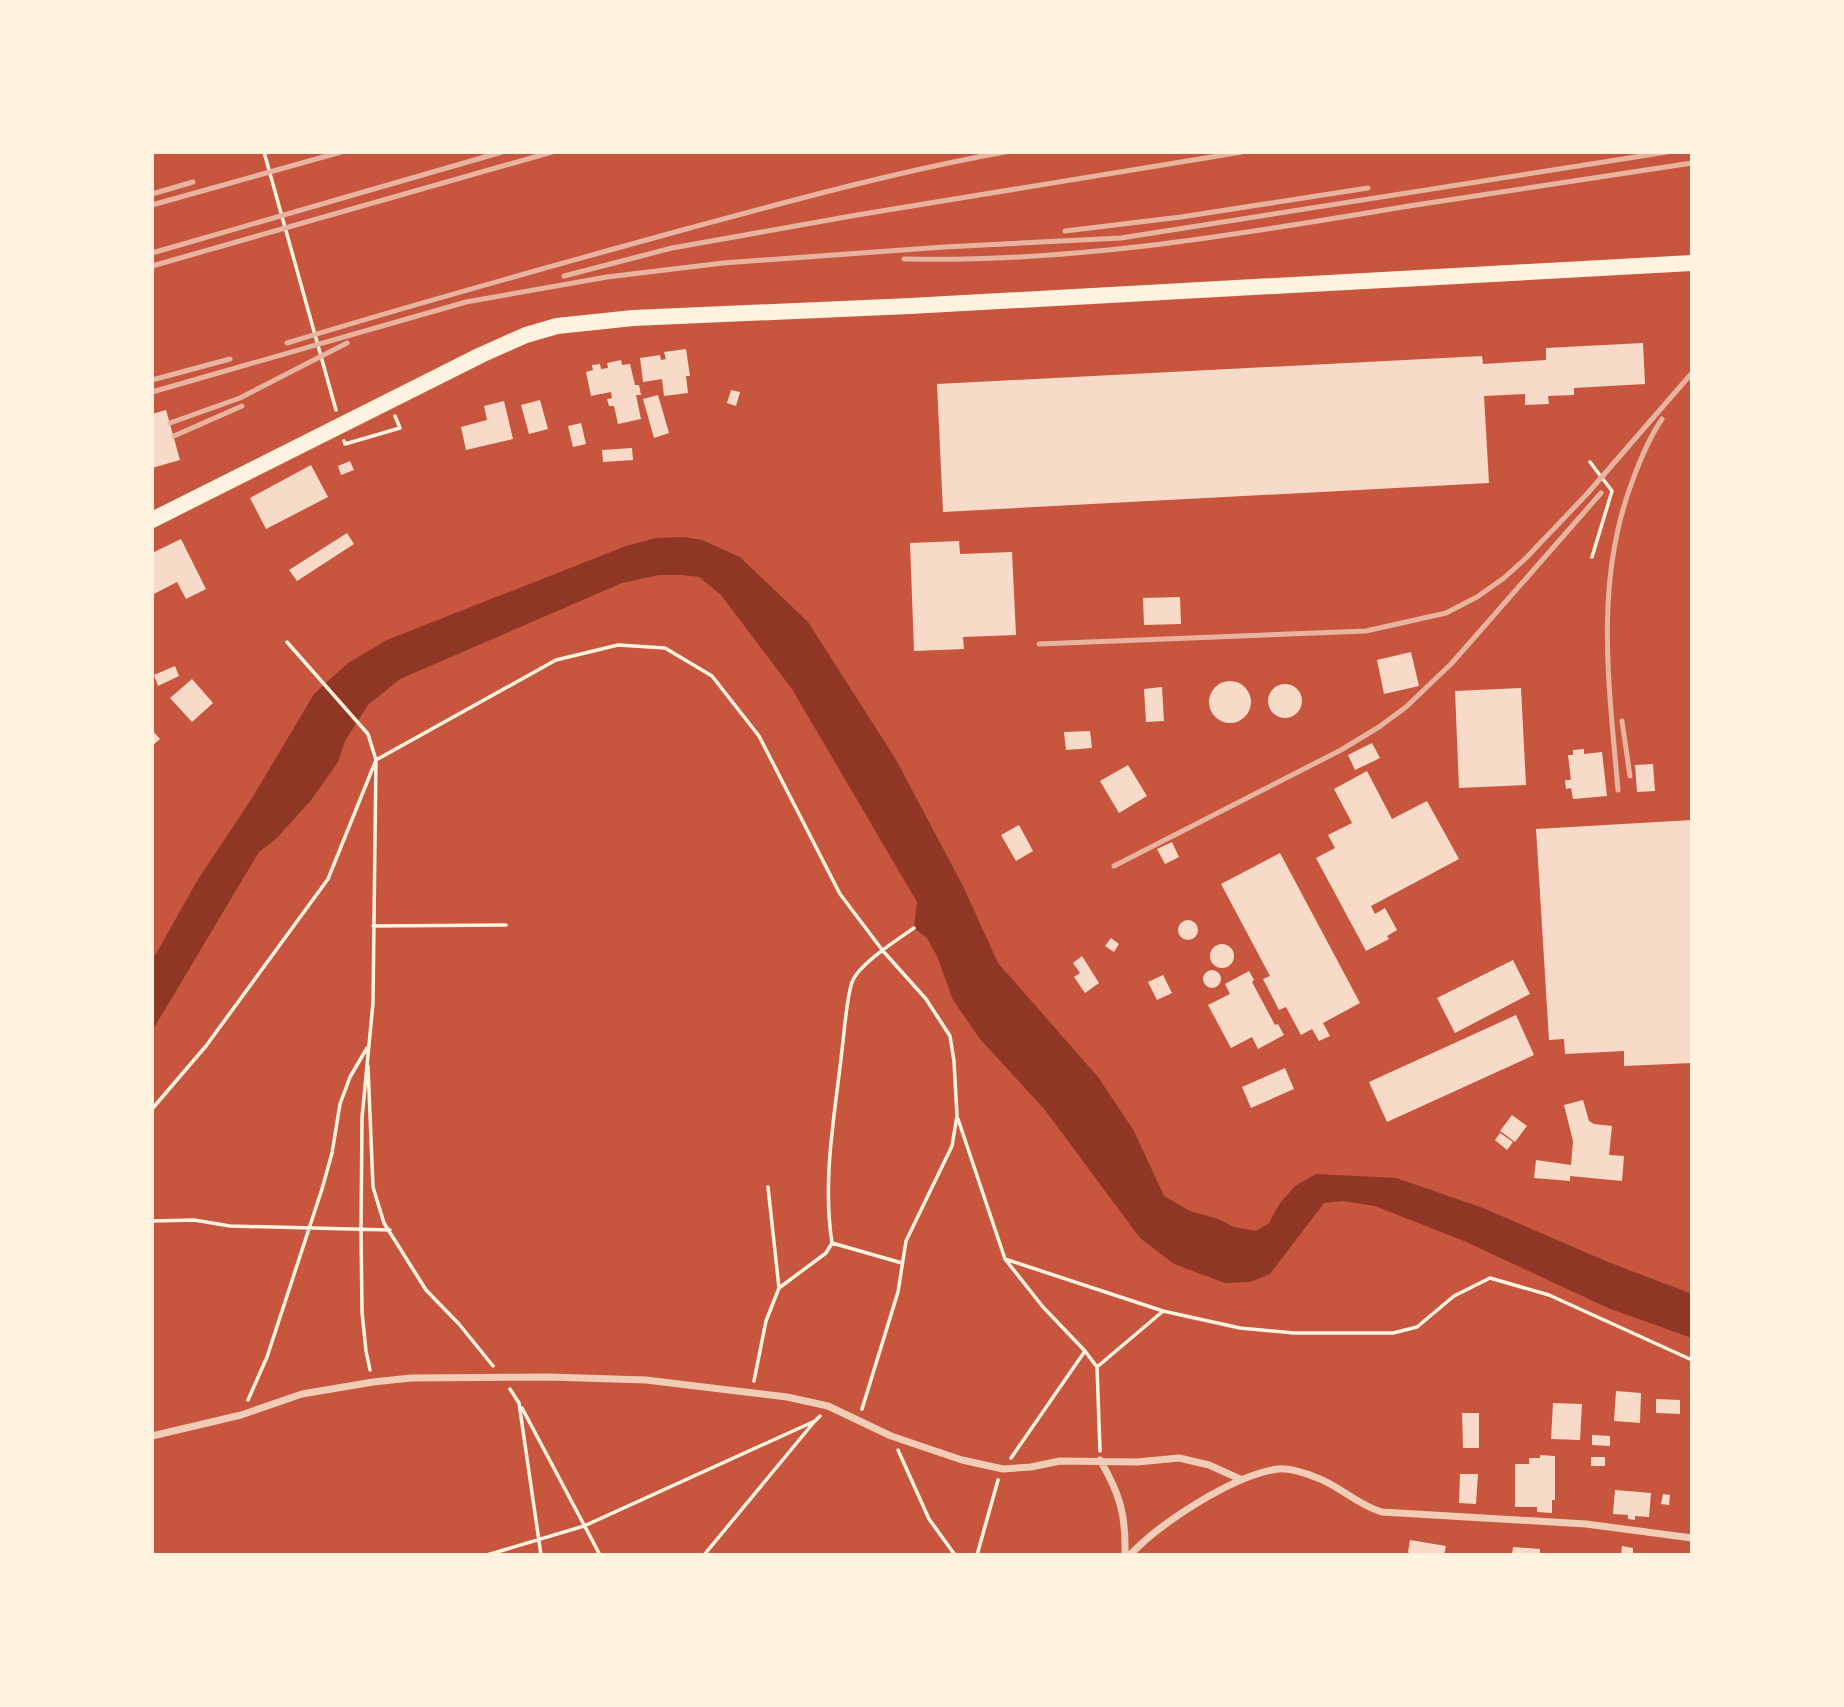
<svg xmlns="http://www.w3.org/2000/svg" width="1844" height="1707" viewBox="0 0 1844 1707" font-family="'Space Grotesk',sans-serif">
	<style>
		.water { fill: #8f3625 }
		.building { fill: #f7dbc8 }
		.lines { fill: none; stroke-linecap: round; stroke-linejoin: round }
		.path { stroke: #fff3e0; stroke-width: 3.5 }
		.minor { stroke: #f1ccb7; stroke-width: 7 }
		.primary { stroke: #fff3e0; stroke-width: 16 }
		.rail { stroke: #e9b49f; stroke-width: 5 }
	</style>
	<rect width="100%" height="100%" fill="#c8553d"/>
	<path class="water" d="M684,537L702,540L740,557L808,622L895,758L963,886L998,963L1098,1077L1134,1131L1164,1196L1190,1211L1218,1219L1234,1227L1256,1231L1269,1223L1280,1203L1295,1186L1316,1174L1396,1178L1483,1208L1608,1262L1692,1294V1338L1608,1308L1464,1241L1375,1206L1343,1201L1324,1203L1270,1274L1250,1282L1225,1283L1174,1264L1140,1238L1045,1110L980,1039L953,1000L937,956L927,938L914,928L917,902L792,689L721,595L699,577L682,575H659L622,583L400,679L368,705L345,741L338,762L311,800L277,838L259,852L152,1031V961L197,881L252,798L314,694L348,663L387,640L626,546L656,538Z"/>
	<path class="building" d="M1643,343L1645,384L1574,388V395L1548,396L1549,404L1525,405V394L1484,396L1489,483L943,512L937,384L1482,356L1483,364L1546,360V348Z
		M686,349L690,376H686L688,393L664,396L662,379L643,382L640,358L660,355L661,360L666,359L664,352Z
		M621,360L622,365L630,364L635,385H639L641,395H636L641,419L618,424L614,406H609L607,399L612,398L611,392L591,396L586,372L593,370L592,365L600,364L601,369L608,368L607,363Z
		M731,390L740,392L736,406L727,403Z
		M658,395L669,433L654,438L643,399Z
		M540,400L548,429L529,434L521,405Z
		M504,401L513,439L466,450L461,427L487,420L484,406Z
		M166,410L180,460L152,468V414Z
		M581,423L586,444L573,447L568,426Z
		M632,448L633,460L603,462L602,450Z
		M350,461L354,470L341,475L338,466Z
		M311,465L328,497L266,529L250,498Z
		M347,533L354,544L297,581L289,570Z
		M181,539L206,589L186,599L177,582L152,595V553Z
		M959,541L960,554L1012,552L1016,635L963,637L964,649L914,651L910,543Z
		M1180,597L1181,624L1144,625L1143,598Z
		M1411,652L1419,686L1384,694L1377,660Z
		M175,666L179,676L158,686L154,675Z
		M192,679L213,703L192,722L170,698Z
		M1209 702a21 21 0 1 1 42 0a21 21 0 1 1-42 0Z
		M1268 701a17 17 0 1 1 34 0a17 17 0 1 1-34 0Z
		M1162,687L1164,721L1146,722L1144,689Z
		M1521,688L1526,785L1459,788L1455,691Z
		M152,730L160,739L152,746Z
		M1090,731L1092,748L1066,750L1064,732Z
		M1372,743L1380,758L1355,770L1348,755Z
		M1584,749V754L1602,752L1607,796L1573,799L1571,788L1566,789L1565,780H1571L1568,755H1573V750Z
		M1653,764L1655,791L1637,792L1635,765Z
		M1128,765L1147,796L1119,813L1100,781Z
		M1367,771L1392,819L1427,801L1459,859L1371,906L1375,914L1385,908L1397,930L1387,936L1389,939L1366,951L1316,858L1335,848L1328,835L1352,823L1334,789Z
		M1692,820V1063L1624,1066V1051L1565,1054L1564,1039L1549,1040L1536,829Z
		M1019,825L1033,851L1016,861L1001,835Z
		M1172,842L1179,857L1165,864L1157,849Z
		M1280,853L1360,1003L1323,1023L1330,1036L1319,1041L1312,1029L1301,1035L1286,1007L1279,1010L1263,979L1270,976L1221,884Z
		M1178 930a10 10 0 1 1 20 0a10 10 0 1 1-20 0Z
		M1111,938L1119,944L1114,952L1105,946Z
		M1210 956a12 12 0 1 1 24 0a12 12 0 1 1-24 0Z
		M1082,956L1099,983L1085,993L1074,977L1080,973L1073,963Z
		M1513,960L1530,994L1455,1033L1437,998Z
		M1203 979a9 9 0 1 1 18 0a9 9 0 1 1-18 0Z
		M1249,971L1254,980L1252,982L1275,1025L1278,1024L1284,1035L1258,1049L1252,1037L1231,1048L1208,1005L1230,994L1225,984Z
		M1163,975L1172,993L1157,1000L1148,982Z
		M1516,1015L1534,1055L1387,1122L1369,1082Z
		M1285,1068L1294,1089L1251,1108L1242,1087Z
		M1583,1100L1589,1121L1594,1124L1612,1126L1609,1155L1624,1156L1622,1181L1570,1176V1181L1534,1178L1536,1160L1571,1165L1573,1141L1564,1105Z
		M1512,1115L1527,1126L1515,1142L1500,1131Z
		M1500,1133L1513,1142L1507,1150L1495,1140Z
		M1616,1391L1641,1393L1640,1423L1614,1421Z
		M1656,1399L1680,1400V1414L1656,1413Z
		M1553,1403L1582,1404L1580,1440L1551,1439Z
		M1462,1413H1479V1448H1463Z
		M1592,1435L1610,1436V1446L1592,1445Z
		M1540,1455L1555,1456V1500H1552V1513L1537,1512V1507H1515V1464H1529V1458H1540Z
		M1591,1457H1605V1466H1591Z
		M1460,1474H1478L1476,1504L1459,1503Z
		M1615,1490L1651,1493L1649,1517L1635,1516V1520L1628,1519V1515L1613,1514Z
		M1663,1494L1670,1495L1669,1505L1661,1504Z
		M1410,1540L1446,1546L1444,1555H1411L1408,1552Z
		M1622,1546L1633,1548V1555H1621Z
		M1513,1547L1540,1549V1555H1512Z"/>
	<g class="lines">
		<path class="path" d="M264,152L336,410
			M344,441L345,444L400,428L395,416
			M1590,462L1612,491L1592,557
			M287,642L368,734L376,760L373,1003L362,1118L361,1230L362,1312L366,1351L370,1370
			M373,926L506,925
			M368,1066L373,1187L384,1223L426,1290L459,1324L493,1366
			M152,1109L206,1046L328,879L376,760L556,660L618,645L665,648L712,676L759,736L840,894L883,951L926,999L950,1036L954,1061L957,1116L952,1146L906,1241L898,1292L862,1409
			M958,1119L1005,1259L1043,1307L1085,1351L1097,1367L1100,1451
			M152,1221L194,1220L230,1226L390,1230
			M832,1243L902,1263
			M1005,1259L1163,1311L1240,1328L1294,1333H1393L1417,1327L1454,1296L1490,1278L1549,1295L1692,1360
			M779,1288L826,1253L832,1243C822,1179 835,1114 842,1050C844,1035 847,992 853,980C861,963 898,939 914,928
			M1097,1367L1162,1312
			M754,1381L766,1321L779,1288L768,1187
			M510,1389L519,1403L541,1555
			M248,1400L267,1357L322,1189L332,1153L340,1104L350,1077L367,1048
			M522,1408L600,1555
			M898,1450L929,1519L955,1555
			M1011,1458L1085,1351
			M487,1555L584,1526L815,1421L820,1416
			M704,1555L814,1422
			M977,1555L998,1480"/>
		<path class="minor" d="M152,1436L241,1415L302,1394L373,1382L411,1378L549,1377L646,1380L787,1397L828,1406L891,1436L962,1460L1003,1469L1031,1467L1060,1461L1137,1462L1179,1458L1209,1465L1240,1479
			M1100,1460C1120,1494 1126,1515 1125,1555
			M1130,1555C1161,1522 1234,1475 1278,1469C1288,1468 1306,1473 1315,1477C1339,1485 1357,1505 1382,1512L1586,1524L1692,1538"/>
		<path class="primary" d="M152,520L481,355L526,335L557,326L633,318L910,306L1692,263"/>
		<path class="rail" d="M152,194L193,182
			M152,205L341,152
			M1065,231L1181,217L1368,188
			M152,253L502,152
			M904,259C1074,263 1242,234 1409,206C1503,191 1598,178 1692,163
			M152,266L552,152
			M564,276L672,248L857,215L1242,152
			M287,343C421,302 555,265 690,228C794,200 899,171 1005,152
			M152,380L230,359
			M152,392L466,302L607,277L723,263L944,247L1121,238L1667,152
			M170,423L240,398L347,343
			M174,436L242,406
			M1039,644L1366,631L1446,613L1477,597L1504,578L1526,558L1587,494L1692,373
			M1622,721L1630,776
			M1618,790C1609,684 1594,584 1632,482C1640,460 1649,438 1662,419
			M1114,866L1341,750L1379,727L1406,707L1452,663L1601,493"/>
	</g>
	<rect width="1844" height="1707" fill="none" stroke="#fff3e0" stroke-width="308"/>
</svg>
